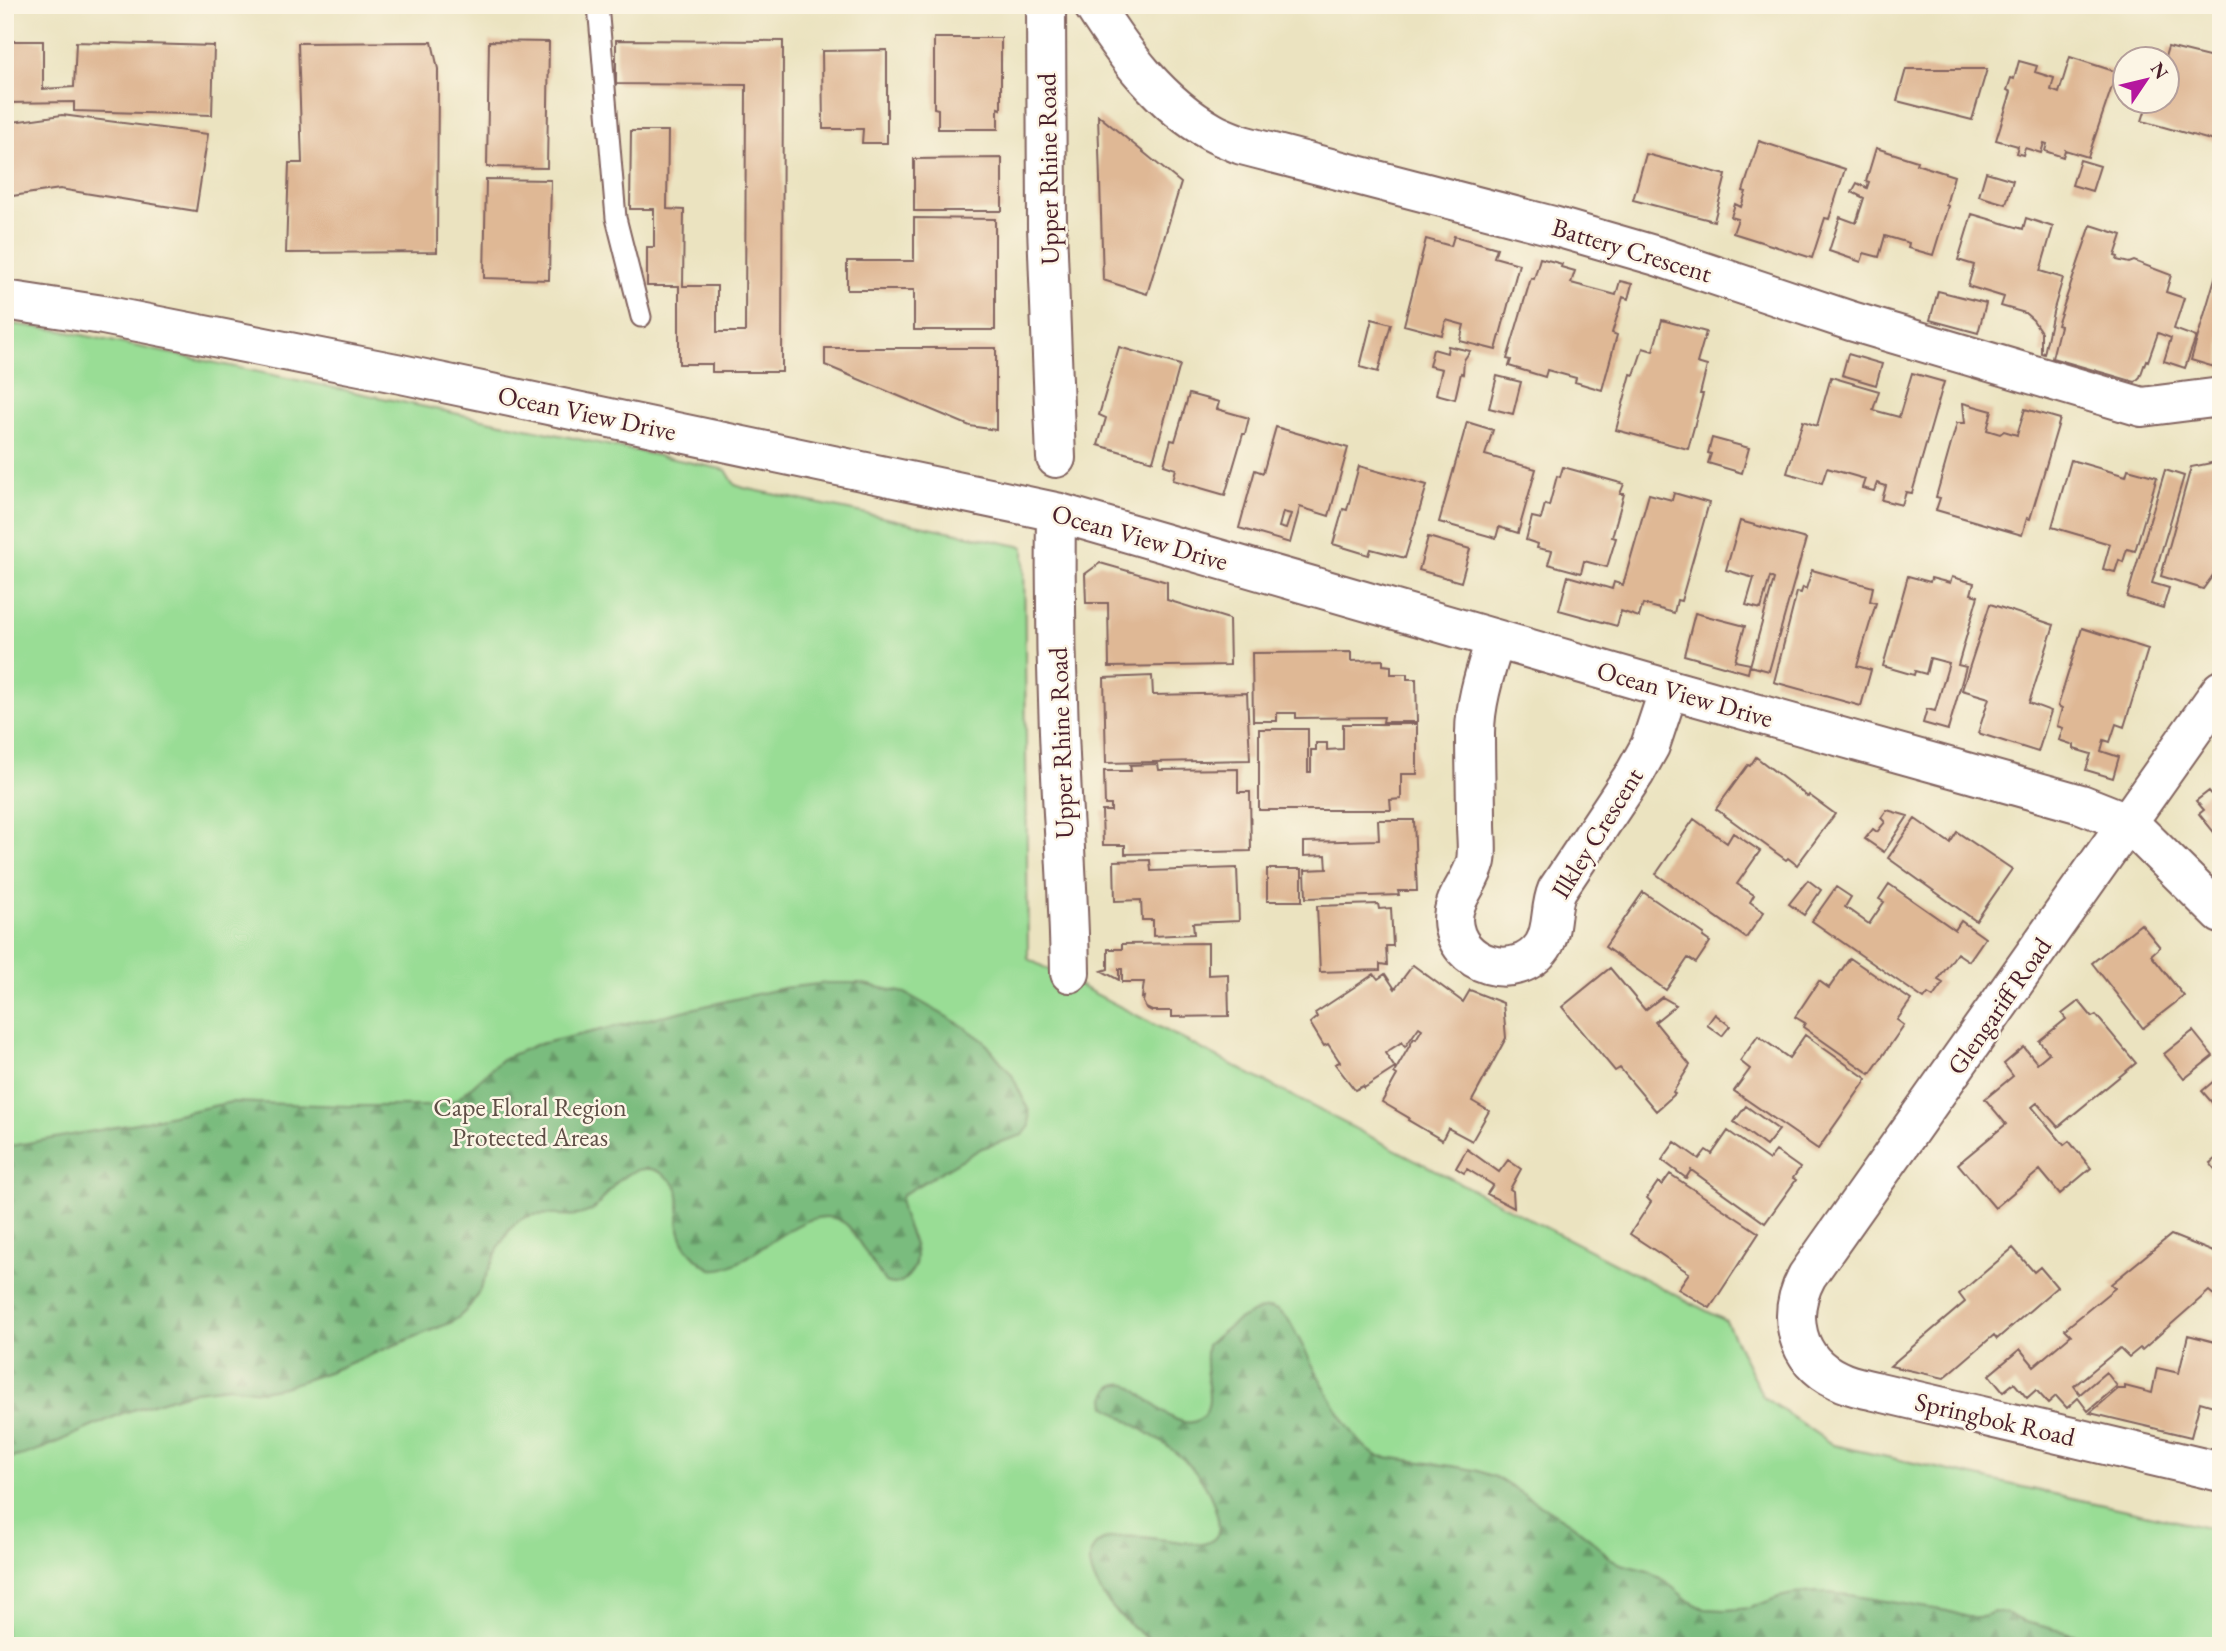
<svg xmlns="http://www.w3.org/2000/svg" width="2226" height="1651" viewBox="0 0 2226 1651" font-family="'EB Garamond',serif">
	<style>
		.green { fill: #99dd95; stroke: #727e60; stroke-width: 2 }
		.forest { fill: url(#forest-firs); stroke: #626e54; stroke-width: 2 }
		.building { fill: #dfb895; fill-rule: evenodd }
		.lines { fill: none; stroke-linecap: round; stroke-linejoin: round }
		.lane-casing { stroke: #82645f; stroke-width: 23 }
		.street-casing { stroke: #82645f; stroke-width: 42 }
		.lane { stroke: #fff; stroke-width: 19 }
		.street { stroke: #fff; stroke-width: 38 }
		.labels { text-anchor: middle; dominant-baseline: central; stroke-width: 5; stroke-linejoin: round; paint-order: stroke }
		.street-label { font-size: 26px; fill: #4a1f2b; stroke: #fcf5e5 }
		.park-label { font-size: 26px; fill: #5e4e46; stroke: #fcf5e5 }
	</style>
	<defs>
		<pattern id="forest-firs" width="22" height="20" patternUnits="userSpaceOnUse" patternTransform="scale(1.75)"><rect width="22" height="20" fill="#7abc7e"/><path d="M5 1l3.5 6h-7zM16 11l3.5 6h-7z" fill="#669867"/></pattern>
	</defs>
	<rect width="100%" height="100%" fill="#fcf5e5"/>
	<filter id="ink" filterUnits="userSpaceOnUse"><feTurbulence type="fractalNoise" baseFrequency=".0143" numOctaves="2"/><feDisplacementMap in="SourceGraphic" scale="14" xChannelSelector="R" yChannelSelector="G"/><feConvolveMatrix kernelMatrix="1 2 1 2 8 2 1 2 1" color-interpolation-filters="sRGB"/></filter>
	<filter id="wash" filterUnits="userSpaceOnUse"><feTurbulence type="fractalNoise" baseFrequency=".00686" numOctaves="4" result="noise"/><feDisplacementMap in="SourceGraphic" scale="28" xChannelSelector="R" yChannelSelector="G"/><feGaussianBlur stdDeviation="1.57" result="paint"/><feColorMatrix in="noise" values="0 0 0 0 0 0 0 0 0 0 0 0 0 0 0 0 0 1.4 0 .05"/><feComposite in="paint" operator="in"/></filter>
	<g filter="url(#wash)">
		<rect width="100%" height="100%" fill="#ebe3c0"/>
		<path class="green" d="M5,323L58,330L726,470L735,485L744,488L1024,547L1028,959L1726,1321L1763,1397L1833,1445L2221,1531V1646H5Z"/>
		<path class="forest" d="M827,983H859L905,993L963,1026L984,1041L1012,1075L1029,1111L1030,1126L1023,1135L982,1148L902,1195C893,1220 935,1254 905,1279C898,1285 894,1285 885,1282L849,1227C811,1188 750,1274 712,1269C697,1262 682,1246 679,1229C676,1205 689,1189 661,1173C643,1162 621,1175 610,1190C604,1197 600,1205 592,1210C570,1224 536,1204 515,1224C488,1252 487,1301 452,1322L328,1372L284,1387L261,1391L229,1387L195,1391L123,1413L46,1447L24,1455L5,1459V1147L127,1125L231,1102L348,1106H442L458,1099L502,1059L535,1045L783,988Z
			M1270,1308L1277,1310L1288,1319C1308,1352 1346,1442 1378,1456L1451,1466L1475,1470L1495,1477L1570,1523L1592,1540L1607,1556L1621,1564L1648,1571L1665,1581L1689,1601L1705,1609L1727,1610L1750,1608L1779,1597L1793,1594L1817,1592L1849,1595L1947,1611L1968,1617H1979L1994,1612L2005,1613L2022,1621L2088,1638L2109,1646H1157C1141,1634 1125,1622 1112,1607C1093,1586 1072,1542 1116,1537C1143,1534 1176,1543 1203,1544C1219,1540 1221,1530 1217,1515C1203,1457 1150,1437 1106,1406L1105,1398C1109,1387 1116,1382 1128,1384C1146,1395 1179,1436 1201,1418C1207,1413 1209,1406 1209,1398C1209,1380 1203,1364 1207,1345C1223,1330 1248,1310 1270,1308Z"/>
		<g id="blocks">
			<path class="building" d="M934,38H1001V109L998,108V129H938V109L934,108Z
				M616,40L783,41L782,372H712V364H679V286H647V247H654V209H630L631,131H668L667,209L684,210L683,286H717V332H745L746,85L616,84Z
				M5,41H43V89L74,87L76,42L214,46L212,115L74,111V102L5,103Z
				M489,41L549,42L547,168L487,167Z
				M432,42L438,69L437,252L286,253L289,163H302L298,43Z
				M2168,47L2221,60V143L2142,121L2148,102H2166V60H2164Z
				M887,50V143H862L863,129H823L822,51Z
				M2070,57L2117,72L2088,157L2065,150L2063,157L2045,151L2047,144L2044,143L2041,153L2025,148L2023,155L2016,153L2018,146L1996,140L2011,92L2007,90L2011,78L2014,79L2019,61L2037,66L2035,72L2054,78L2051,90L2059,93Z
				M1906,69H1987L1972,120L1897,101Z
				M62,115L208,134L196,211L60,189L5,197V123Z
				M1098,115L1181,183L1147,294L1103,280Z
				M1759,141L1845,169L1829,219L1825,218L1812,258L1733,233L1738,219L1731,217L1735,204L1741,207L1746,192L1743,191Z
				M1876,148L1917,161L1916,164L1954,176L1946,205L1948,206L1933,255L1908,248L1909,243L1885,236L1879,257L1864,253L1861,262L1829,251L1840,217L1856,223L1864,198L1852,192L1857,183L1867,188L1869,182L1866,181Z
				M1646,154L1726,175L1714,221L1633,200Z
				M1002,158V211H914V159Z
				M2080,160L2100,166L2092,191L2072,185Z
				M1986,172L2013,180L2006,204L1979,196Z
				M486,179L551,180L549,280L484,278Z
				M1972,214L2023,229L2026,218L2053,227L2040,271L2063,278L2053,312L2044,354L2041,353V332L2033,320L2025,313L2001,306L2004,297L1968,286L1974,265L1958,260Z
				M914,218L995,219V330H914V290H847V261H914Z
				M2091,225L2122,235L2115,256L2118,257L2117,260L2129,263L2134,261L2171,275L2166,292L2184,298L2174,329L2196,337L2185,368L2164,361L2171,338L2158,333L2148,361L2146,360L2140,377L2135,382L2052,358L2060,326L2057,325Z
				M1454,236L1497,248L1494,257L1519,264L1496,350L1460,341L1464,325L1446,320L1442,335L1404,325L1426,239L1451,246Z
				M1540,258L1562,264L1561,267L1575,271L1571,283L1616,295L1620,281L1632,284L1628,299L1623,297L1612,333L1617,335L1602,390L1575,382L1576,378L1547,370L1545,377L1509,366L1511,360L1507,359L1531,278L1534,279Z
				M2220,261H2221V369L2191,360Z
				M1938,291L1986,303L1978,333L1930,320Z
				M1372,319L1391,324L1378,372L1360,367Z
				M1662,320L1706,332L1697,363L1707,366L1700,394H1703L1688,449L1616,430L1631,374L1634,375L1643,348L1653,351Z
				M1448,346L1470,351L1464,360L1463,374L1461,373L1455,399L1436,394L1442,369L1429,366L1433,349L1447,353Z
				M1119,347L1180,365L1153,461L1098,445L1106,418L1099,415Z
				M825,348H996V430L970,426L825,365Z
				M1848,354L1882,364L1876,385L1842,375Z
				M1912,373L1944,382L1912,493L1906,492L1902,505L1882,500L1886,486L1877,483L1874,491L1862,488L1865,479L1827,468L1822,483L1787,473L1803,421L1817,426L1831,377L1879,391L1873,410L1899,417Z
				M1497,376L1521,382L1513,414L1489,408Z
				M1189,394L1219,402L1217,409L1249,418L1245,434H1243L1225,495L1173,480L1176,469L1164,465L1171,440L1175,441Z
				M1963,403L1992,411L1987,430L2000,434L2004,431L2017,435L2025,409L2060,419L2030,519L2027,518L2022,535L1936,510L1940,498L1936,497L1957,423H1965Z
				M1467,422L1493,430L1485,455L1536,469L1518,533L1499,527L1496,538L1439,522Z
				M1276,427L1348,448L1329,516L1300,507L1290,543L1239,528L1255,470L1263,473ZM1283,512L1291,514L1286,529L1279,527Z
				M1712,438L1749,448L1742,473L1708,463L1711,454L1708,453Z
				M2071,460L2126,476L2128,469L2157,477L2135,551L2127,549L2123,562L2119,560L2115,572L2103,569L2110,544L2052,527Z
				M2221,461V564L2203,589L2161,576L2191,467Z
				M1359,466L1427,485L1405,558L1371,549L1369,555L1333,544L1343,509L1347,510Z
				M1563,467L1624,484L1620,494H1624L1612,537L1616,538L1607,567L1584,561L1581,573L1548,564L1552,551L1537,548L1538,544L1526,540L1532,517L1541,519L1545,504L1549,506L1557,476L1560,477Z
				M2165,470L2184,476L2152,583L2169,588L2163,608L2127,597Z
				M1674,493L1709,503L1681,601L1677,600L1674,613L1643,604L1639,617L1621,611L1617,626L1559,610L1568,576L1612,589L1614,582L1623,585L1649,494L1672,500Z
				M1740,521L1806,539L1769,671L1750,666L1774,579L1770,577L1761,609L1746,605L1754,578L1726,570Z
				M1428,537L1470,549L1461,582L1419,570Z
				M1100,563L1167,582V600L1229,619L1230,665L1109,667L1108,603H1086L1085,574Z
				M1812,570L1873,587L1870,601L1876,603L1857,666L1871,670L1861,706L1774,682L1797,592L1801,593L1803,587L1806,589Z
				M1908,576L1930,582L1931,578L1950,583L1952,577L1974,583L1971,594L1978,596L1958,665L1966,667L1948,730L1923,723L1927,709L1935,711L1949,663L1930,658L1926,674L1915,671L1914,675L1883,666Z
				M1990,604L2054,625L2029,703L2051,711L2038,752L1978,733L1989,698L1962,690Z
				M1695,613L1745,626L1735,661L1750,664L1748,673L1684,655Z
				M2082,628L2148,649L2124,727L2116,724L2110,742L2104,740L2101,751L2119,757L2113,778L2086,770L2091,754L2074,749V745L2059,740L2063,728L2057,726L2062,708L2058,706Z
				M1351,652V661L1383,660V665L1391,666V674H1407V679H1416L1417,722H1383L1384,717L1296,718V713H1277V721H1253L1252,653Z
				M1152,676L1153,695L1247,693L1250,760L1106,763L1104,678Z
				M1343,724H1417V774H1401V799L1390,800L1391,810H1259V729H1308V772H1311V750H1316V743H1327V750L1343,749Z
				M1756,757L1808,797L1809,795L1835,814L1797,865L1788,858L1786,860L1716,809L1748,765L1750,766Z
				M1158,764L1159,770L1238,769V792H1250L1251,851L1125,854V845H1103L1102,811H1111V805H1105L1104,771H1131L1130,765Z
				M2209,791L2216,800L2221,797V841L2199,814L2204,810L2196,801Z
				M1887,810L1908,816L1884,852L1865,839L1873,829L1877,832L1885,822L1881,818Z
				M1694,819L1727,843L1733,833L1760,851L1737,884L1754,895L1750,902L1764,912L1746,938L1656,874Z
				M1915,819L1950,843L1957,832L2012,869L1976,921L1888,858Z
				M1378,820H1414L1417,891H1398L1399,895L1306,898L1305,870L1327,869L1326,855L1304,856V842L1379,840Z
				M1150,860L1151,871L1237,868L1239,921L1193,923L1194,934L1153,936V920H1142L1141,900L1115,901L1114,861Z
				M1267,869H1302V901H1267Z
				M1808,880L1821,890L1804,915L1789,904Z
				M1889,884L1955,930L1961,921L1985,938L1969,961L1957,953L1938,980L1943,983L1933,997L1928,994L1924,999L1812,921L1836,887L1851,897L1845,907L1869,924L1884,902L1879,899Z
				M1643,892L1704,934L1703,937L1710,942L1696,963L1688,958L1666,990L1605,947Z
				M1378,904L1379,909L1391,908L1393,946H1386L1387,965L1380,964V970L1320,972L1317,906Z
				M2141,924L2160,947L2151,955L2184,996L2143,1028L2092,963Z
				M1208,943V975L1228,974L1229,1016L1172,1017V1011H1152L1146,1008L1143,1002L1144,997L1142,998L1144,982H1122V969H1119V980L1102,971L1108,969V949H1122V944Z
				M1850,958L1911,1000L1897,1020L1904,1025L1870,1074L1803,1027L1805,1023L1795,1017L1819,981L1829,988Z
				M1413,965L1463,1002L1470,990L1503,1003L1506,1038L1472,1101L1489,1111L1472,1141L1448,1128L1442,1140L1408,1120L1409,1118L1382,1102L1397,1075L1394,1073L1414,1038L1416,1039L1422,1029L1419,1027L1405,1047L1402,1042L1385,1053L1395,1068L1364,1088L1363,1086L1355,1090L1335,1064L1340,1062L1328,1044L1324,1046L1310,1023L1317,1017L1315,1013L1374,974L1378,979L1385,974L1395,989Z
				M1610,968L1645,1010L1662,997L1676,1005L1655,1022L1690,1065L1673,1092L1675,1094L1656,1111L1620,1068L1615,1071L1562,1007Z
				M2079,1001L2092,1017L2096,1015L2136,1063L2058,1127L2037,1103L2032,1107L2064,1145L2069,1141L2091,1168L2060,1194L2040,1170L1995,1208L1958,1164L2006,1124L1985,1099L2013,1076L2004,1064L2024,1047L2037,1063L2049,1053L2039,1041L2066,1019L2062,1014Z
				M1715,1014L1730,1026L1722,1036L1707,1025Z
				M2193,1031L2213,1056L2184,1079L2164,1054Z
				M1805,1035L1867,1079L1818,1149L1734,1091L1750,1069L1740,1061L1758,1036L1789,1058Z
				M2221,1075V1113L2202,1091Z
				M1746,1106L1779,1130L1766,1146L1734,1122Z
				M1728,1131L1769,1160L1776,1151L1800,1168L1793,1178L1796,1180L1765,1223L1691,1170L1686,1178L1662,1160L1675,1142L1699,1159L1706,1150L1712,1154Z
				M1467,1149L1499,1172L1508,1160L1521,1169L1510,1189L1513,1191L1514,1208L1487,1194L1493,1185L1467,1169L1464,1173L1456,1168Z
				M2221,1154V1177L2210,1163Z
				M1670,1174L1759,1233L1710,1308L1678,1289L1689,1273L1630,1234L1651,1202L1647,1198L1658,1182L1662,1185Z
				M2171,1235L2221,1255V1293L2216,1297L2209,1291L2142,1350L2140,1348L2129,1357L2120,1348L2074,1386L2080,1394L2106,1372L2117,1386L2088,1411L2078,1398L2067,1408L2056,1396L2048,1403L2036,1390L2027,1398L2014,1383L2003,1392L1989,1375L2020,1349L2034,1366L2071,1335L2065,1329L2115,1288L2111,1284Z
				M2013,1248L2034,1272L2040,1267L2057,1287L1997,1339L1994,1335L1944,1378L1890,1366L1965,1302L1959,1294Z
				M2188,1335L2215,1342L2216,1338L2221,1340V1392L2217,1407L2200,1402L2191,1437L2090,1413L2118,1389H2125V1386L2152,1393L2157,1368L2179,1373Z"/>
		</g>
	</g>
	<g filter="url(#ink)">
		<use href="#blocks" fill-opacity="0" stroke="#82645f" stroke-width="2"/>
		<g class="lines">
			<defs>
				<path id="lane" d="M598,5L616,218L641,317"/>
				<path id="street" d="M1046,5L1047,227L1056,458
					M1093,5C1124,54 1160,103 1212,132C1221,137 1232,141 1242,145L1553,226L1657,256L1851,321L2142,407L2221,397
					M5,300L103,315L401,374L1056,512L1669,689L2081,804L2129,823L2221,914
					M1056,512C1055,586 1056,659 1059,732C1062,813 1069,893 1070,973
					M1495,640C1486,670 1475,701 1475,733C1475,764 1476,794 1476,824C1476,836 1478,850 1476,861C1471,883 1453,897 1453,920C1455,966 1517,984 1543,946C1554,929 1549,909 1557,890L1635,773L1650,746L1669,689
					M2221,690L1807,1276C1786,1315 1795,1360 1838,1380C1849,1386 1863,1388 1875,1391L2221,1472"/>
			</defs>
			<use href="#lane" class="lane-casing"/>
			<use href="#street" class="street-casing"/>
			<use href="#lane" class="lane"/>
			<use href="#street" class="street"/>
		</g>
	</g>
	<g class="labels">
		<g class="street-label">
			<text transform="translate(1048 169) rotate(-91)">Upper Rhine Road</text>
			<text transform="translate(1632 250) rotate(17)">Battery Crescent</text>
			<text transform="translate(587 413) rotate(12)">Ocean View Drive</text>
			<text transform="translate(1140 537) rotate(16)">Ocean View Drive</text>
			<text transform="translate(1685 694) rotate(16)">Ocean View Drive</text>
			<text transform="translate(1061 743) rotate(-92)">Upper Rhine Road</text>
			<text transform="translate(1597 833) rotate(-58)">Ilkley Crescent</text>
			<text transform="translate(1999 1006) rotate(-55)">Glengariff Road</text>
			<text transform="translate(1995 1419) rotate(13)">Springbok Road</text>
		</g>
		<g class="park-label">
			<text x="530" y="1107">Cape Floral Region<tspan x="530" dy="30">Protected Areas</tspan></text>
		</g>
	</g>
	<rect width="2226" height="1651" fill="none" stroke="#fcf5e5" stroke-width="28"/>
	<g transform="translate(2146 80) rotate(55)"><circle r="33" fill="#fcf5e5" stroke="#b59f9b" stroke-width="2"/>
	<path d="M0-5L12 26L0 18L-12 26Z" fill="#b5179e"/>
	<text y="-10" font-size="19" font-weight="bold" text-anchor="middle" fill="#4a1f2b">N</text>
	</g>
</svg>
